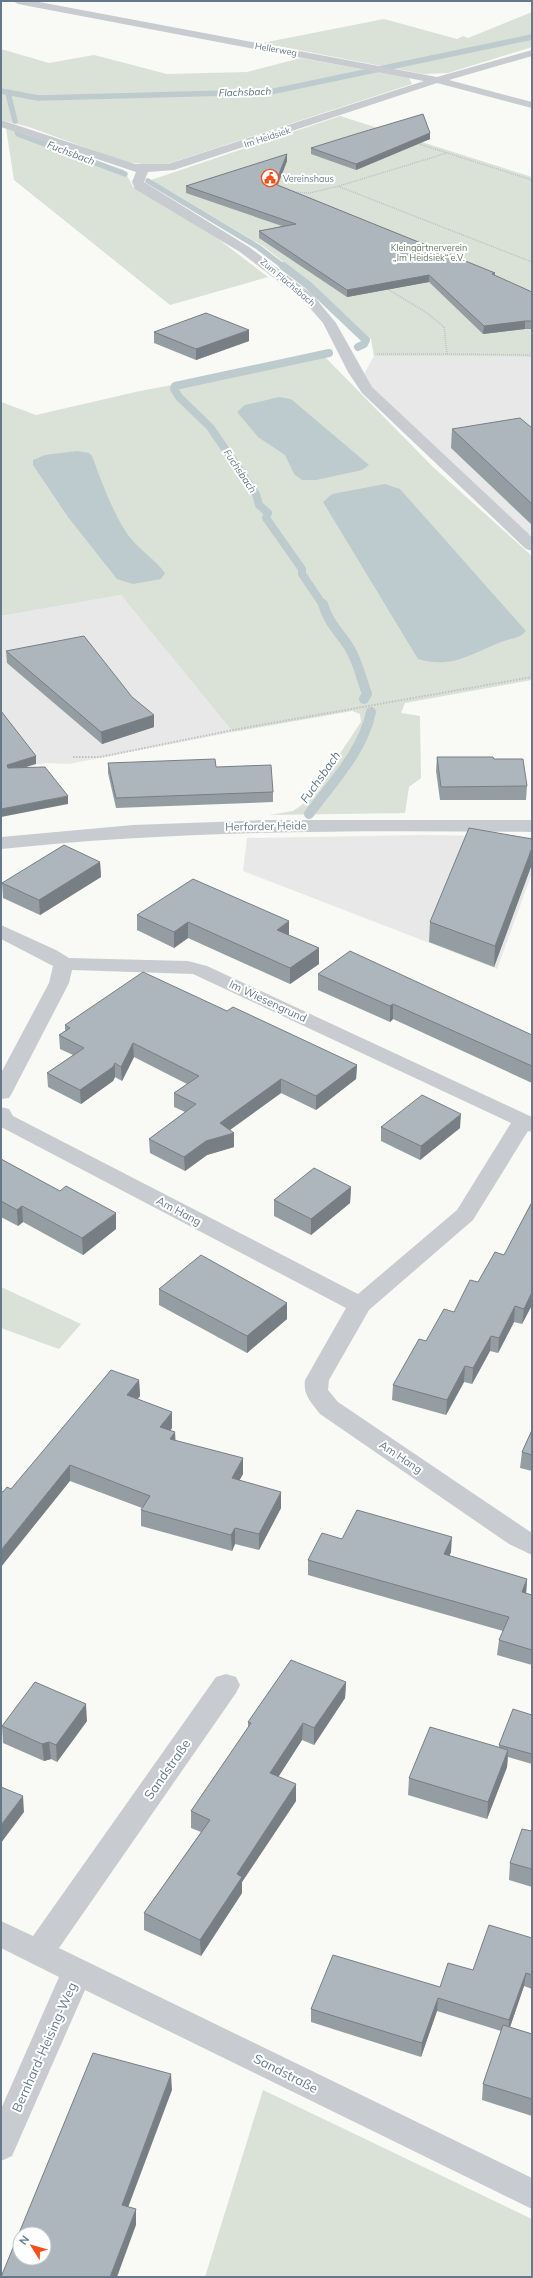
<svg xmlns="http://www.w3.org/2000/svg" width="533" height="2278" viewBox="0 0 533 2278" font-family="Mulish,sans-serif">
	<style>
		.built { fill: #e7e8e7 }
		.green { fill: #dae1d7 }
		.water { fill: #bdcace }
		.lines { fill: none; stroke-linecap: round; stroke-linejoin: round }
		.stream-far2 { stroke: #bdcace; stroke-width: 5.5 }
		.stream-far1 { stroke: #bdcace; stroke-width: 8 }
		.stream { stroke: #bdcace; stroke-width: 10 }
		.path-far1 { stroke: #bfc2c4; stroke-width: 1.5; stroke-dasharray: 1 1; stroke-linecap: butt }
		.path { stroke: #bfc2c4; stroke-width: 2; stroke-dasharray: 1.5 1.5; stroke-linecap: butt }
		.street { fill: #c8ccd0; fill-rule: evenodd }
		.wall { fill: #949da2 }
		.shaded-wall { fill: #787f84 }
		.building { fill: #acb6bc; stroke: #787f84; fill-rule: evenodd }
		.labels { text-anchor: middle; dominant-baseline: central; stroke-width: 4; stroke-linejoin: round; paint-order: stroke }
		.far-street-label { font-size: 9px; fill: #65798a; stroke: #fff }
		.far-poi-label { font-size: 9px; fill: #65798a; stroke: #fff; text-anchor: start }
		.far-park-label { font-size: 9px; fill: #667a61; stroke: #fff }
		.far-water-label { font-size: 10px; font-style: italic; fill: #5c747e; stroke: #fff }
		.street-label { font-size: 11px; fill: #65798a; stroke: #fff }
		.water-label { font-size: 12px; font-style: italic; fill: #5c747e; stroke: #fff }
		.near-street-label { font-size: 13px; fill: #65798a; stroke: #fff }
	</style>
	<rect width="100%" height="100%" fill="#f9f9f6"/>
	<path class="built" d="M374,356L532,357V537L383,401L363,376Z
		M121,595L233,732L69,764L45,763L1,771V616Z
		M425,835L532,837V873L497,969L243,871L247,838Z"/>
	<path class="green" d="M532,12V47L448,73L423,74L262,43L384,19L457,39L463,36L468,38Z
		M1,49L49,63L94,55L167,74L247,72L301,58L409,78L412,84L161,166L125,162L29,127L1,120Z
		M340,116L532,177V357L374,356L371,339L310,283L263,246L151,180Z
		M6,128L124,170L133,187L217,238L268,277L170,305L14,180Z
		M324,356L433,467L532,556V680L405,703L401,713L420,716L421,778L409,787L405,813L269,815L293,811L309,800L361,722L360,714L352,711L233,732L121,595L1,616V402L36,415L140,391Z
		M1,1287L81,1324L59,1349L1,1328Z
		M263,2090L532,2219V2277H205Z"/>
	<path class="water" d="M279,397L291,399L369,465L362,470L316,480H302L294,474L285,455L258,437L237,412L245,405Z
		M77,451L89,453L92,456C102,483 112,511 128,535C139,550 155,559 165,573L161,579L133,584L117,579L68,517L33,465V460L45,455Z
		M385,484L400,489L526,631C519,639 511,638 501,642C471,654 452,669 418,659L323,502L332,494Z"/>
	<g class="lines">
		<path class="stream-far2" d="M1,91L38,98L270,92L532,37
			M8,93L15,121
			M17,131L18,134L125,174
			M148,181L258,247L284,267"/>
		<path class="stream-far1" d="M283,266L308,285L366,340L364,344L358,347
			M323,605L302,574V569L266,518L268,513L259,505L256,494L210,427L179,397L174,389L175,386L329,353"/>
		<path class="stream" d="M323,604C328,622 339,632 349,647C358,662 361,678 367,694L364,699
			M309,814C332,783 363,751 371,712"/>
		<path class="path-far1" d="M416,143L532,180
			M340,187L532,262
			M294,192L310,193L339,186L447,153
			M377,354H447L444,327L427,313L386,288
			M447,354L532,355"/>
		<path class="path" d="M73,757H100L238,729L532,677"/>
		<path class="street" d="M13,1H34L437,77L532,50V56L449,80L532,102V108L437,83L174,170L148,172L144,182L249,247L312,294L336,323L372,387L532,537V551L526,549L362,393L348,372L323,323L303,300L240,252L135,189L132,182L136,172L1,127V120L135,164H168L424,81L18,4Z
			M266,820H532V832C354,830 178,830 1,849V837L133,825Z
			M1,925L56,950L69,958L188,961L207,966L532,1117V1132L528,1131L473,1220L369,1310L329,1380L328,1390L338,1402L532,1533V1555L509,1544L320,1414C311,1402 303,1395 305,1380L346,1308L1,1127V1107L9,1109L13,1116L358,1294L457,1210L511,1123L193,974L72,970L69,983L12,1093L9,1098L1,1099V1073L49,983L53,966L1,939Z
			M226,1674L236,1677L240,1685L236,1693L59,1948L532,2178V2209L85,1990L12,2156L1,2161V2109L59,1977L1,1948V1921L33,1936L216,1677Z"/>
	</g>
	<path class="wall" d="M430,133V139L356,170L311,154V148Z
		M287,154V161L278,185L495,273V276L532,292V329H525L483,334L429,282L347,297L259,238V231L282,226L186,193V186Z
		M154,332L249,341L196,360L154,343Z
		M532,428V525L451,448L452,429Z
		M6,651L154,727L102,744L7,663Z
		M437,757L494,759L527,786L526,800H440L436,771Z
		M108,763L216,767L273,792V802L116,808L108,773Z
		M532,839V864L494,967L429,942L430,922Z
		M100,862L101,877L40,915L3,898L2,883Z
		M137,915L289,935L319,948V964L290,984L188,938L174,948L137,930Z
		M318,974L532,1035V1083L393,1019L390,1022L318,990Z
		M227,1011L357,1065L356,1079L316,1110L281,1093L230,1130L234,1133V1147L207,1155L185,1171L150,1153L149,1139L185,1112L174,1107V1093L187,1084L134,1057L122,1081L115,1077L113,1081L81,1104L48,1087L47,1073L73,1055L60,1049L59,1035L65,1031V1025Z
		M381,1127L460,1128L420,1160L381,1141Z
		M1,1159L116,1229L83,1255L23,1222L18,1226L1,1217Z
		M351,1187L350,1203L311,1235L274,1216V1200Z
		M532,1202V1305L522,1324L514,1322L498,1353L490,1351L472,1384L464,1382L446,1415L392,1400L393,1385L426,1341L454,1312L478,1282L504,1255Z
		M159,1289L287,1303V1319L247,1353L159,1305Z
		M139,1380L140,1396L137,1399L172,1428L170,1431L175,1432V1440L243,1474L239,1480L281,1508L259,1550L235,1544L232,1551L141,1526V1510L142,1508L70,1481L3,1492L11,1489Z
		M532,1430V1471L520,1468L522,1452Z
		M342,1539L451,1552L449,1556L527,1579L526,1594L532,1595V1665L497,1655L499,1640L503,1631L308,1575V1560Z
		M346,1682L345,1698L314,1745L302,1740L278,1777L296,1801L242,1882V1893L201,1956L144,1930V1913L201,1832L191,1828V1811L248,1728V1722Z
		M532,1715V1764L508,1757L507,1767L487,1819L408,1795L409,1778L499,1747V1745Z
		M87,1721L57,1762L51,1759L44,1761L3,1743L2,1726Z
		M532,1831V1887L509,1880L510,1863Z
		M532,1938V1989L524,1986L510,2027L532,2034V2116L482,2100L483,2084L501,2031L437,2011L421,2057L311,2022V2009L440,1987L473,1970Z"/>
	<path class="shaded-wall" d="M430,133V139L356,170V164Z
		M287,154V161L275,191V184Z
		M429,275V282L347,297V290Z
		M525,321V329L483,334L484,326Z
		M249,330V341L196,360V349Z
		M154,715V727L102,744L101,732Z
		M36,756V764L7,773V765Z
		M68,796V804L1,817V809Z
		M532,848V864L494,967L495,946Z
		M100,862L101,877L40,915L39,900Z
		M289,921V937L277,930Z
		M188,922V938L174,948V932Z
		M319,948V964L290,984V968Z
		M393,1004V1019L390,1022V1006Z
		M133,1043L134,1057L122,1081L121,1067Z
		M115,1063V1077L113,1081L81,1104L80,1090Z
		M357,1065L356,1079L316,1110V1096Z
		M281,1079V1093L220,1137L234,1133V1147L207,1155L185,1171L184,1157L220,1123Z
		M461,1114L460,1128L420,1160L421,1146Z
		M351,1187L350,1203L311,1235V1219Z
		M22,1206L23,1222L18,1226L17,1210Z
		M116,1213V1229L83,1255L82,1238Z
		M532,1292V1305L522,1324L524,1309Z
		M287,1303V1319L247,1353V1336Z
		M515,1306L514,1322L498,1353L499,1338Z
		M491,1336L490,1351L472,1384L473,1368Z
		M465,1366L464,1382L446,1415L447,1400Z
		M139,1380L140,1396L128,1411L127,1395Z
		M172,1412V1428L161,1443L160,1427Z
		M175,1432L176,1448L170,1439Z
		M243,1458V1474L232,1494V1478Z
		M70,1465V1481L1,1567V1550Z
		M281,1492V1508L259,1550V1534Z
		M235,1528V1544L232,1551L231,1535Z
		M452,1537L451,1552L443,1569L444,1554Z
		M527,1579L526,1594L522,1592Z
		M346,1682L345,1698L314,1745V1728Z
		M86,1704L87,1721L57,1762L56,1745Z
		M303,1723L302,1740L270,1790V1773Z
		M49,1742L51,1759L44,1761L42,1744Z
		M508,1750L507,1767L487,1819L488,1802Z
		M296,1784V1801L242,1882V1893L201,1956L200,1940L237,1874Z
		M23,1796L24,1812L1,1843V1825Z
		M526,1973L524,1986L508,2033L509,2020Z
		M438,1998L437,2011L421,2057L422,2043Z
		M171,2074L172,2090L123,2221L122,2205Z
		M136,2209V2225L117,2277H110Z"/>
	<path class="building" d="M423,114L430,133L356,164L311,148L356,134Z
		M287,154L275,184L495,273L492,274L532,292V321H525L484,326L429,275L347,290L259,231L296,224L186,186Z
		M206,313L249,330L196,349L154,332Z
		M520,418L532,428V504L452,429Z
		M84,636L132,697L154,715L101,732L6,651Z
		M1,711L36,756L7,765L8,768L45,767L68,796L1,809Z
		M437,757H493L494,759H523L527,786L441,787Z
		M215,759L216,767L271,765L273,792L116,798L108,763Z
		M469,828L532,839V848L495,946L430,922Z
		M64,845L100,862L39,900L2,883Z
		M193,879L289,921L277,930L319,948L290,968L188,922L174,932L137,915Z
		M350,951L532,1035V1066L393,1004L390,1006L318,974Z
		M143,972L227,1011L233,1007L357,1065L316,1096L281,1079L220,1123L234,1133L206,1141L184,1157L149,1139L196,1104L174,1093L199,1076L133,1043L121,1067L115,1063L113,1067L80,1090L47,1073L84,1048L59,1035L70,1028L65,1025Z
		M422,1095L461,1114L421,1146L381,1127Z
		M1,1159L60,1191L66,1186L116,1213L82,1238L22,1206L17,1210L1,1201Z
		M314,1168L351,1187L311,1219L274,1200Z
		M532,1202V1292L524,1309L515,1306L499,1338L491,1336L473,1368L465,1366L447,1400L393,1385L419,1339L426,1341L444,1309L454,1312L470,1280L478,1282L495,1252L504,1255Z
		M201,1255L287,1303L247,1336L159,1289Z
		M111,1370L139,1380L127,1395L172,1412L160,1427L175,1432L170,1439L243,1458L232,1478L281,1492L259,1534L235,1528L231,1535L141,1510L150,1496L70,1465L1,1550V1491L3,1492L7,1487L11,1489Z
		M532,1430V1455L522,1452Z
		M357,1510L452,1537L444,1554L527,1579L522,1592L532,1595V1650L499,1640L509,1617L308,1560L322,1533L342,1539Z
		M291,1660L346,1682L314,1728L303,1723L270,1773L296,1784L237,1874L242,1877L200,1940L144,1913L210,1820L191,1811L251,1723L248,1722Z
		M35,1682L86,1704L56,1745L49,1742L42,1744L2,1726Z
		M513,1709L532,1715V1754L499,1745Z
		M430,1727L508,1750L488,1802L409,1778Z
		M1,1787L23,1796L1,1825Z
		M522,1829L532,1831V1869L510,1863Z
		M489,1925L532,1938V1975L526,1973L509,2020L438,1998L422,2043L311,2009L333,1955L440,1987L448,1963L473,1970Z
		M503,2025L532,2034V2099L483,2084Z
		M93,2053L171,2074L122,2205L136,2209L110,2277H1ZM20,2234H44V2258H20Z"/>
	<defs>
		<symbol id="civic-ring" viewBox="-11 -11 22 22"><circle r="9.5" fill="#fff" stroke="#f3501c" stroke-width="1.5"/><path d="M-.6-6.5H3V-4.5H.6V-3L4-1V1h2V6H-6V1h2V-1L-.6-3ZM-1.2 2.5V6h2.4V2.5Z" fill="#f3501c"/></symbol>
	</defs>
	<g fill-rule="evenodd">
		<use href="#civic-ring" x="260" y="168" width="20" height="20"/>
	</g>
	<g class="labels">
		<g class="far-street-label">
			<text transform="translate(276 49) rotate(10)">Hellerweg</text>
			<text transform="translate(267 137) rotate(-18)">Im Heidsiek</text>
			<text transform="translate(288 282) rotate(40)">Zum Flachsbach</text>
		</g>
		<g class="far-poi-label">
			<text x="283" y="178">Vereinshaus</text>
		</g>
		<g class="far-park-label">
			<text x="429" y="247">Kleingärtnerverein<tspan x="429" dy="10">„Im Heidsiek“ e.V.</tspan></text>
		</g>
		<g class="far-water-label">
			<text transform="translate(245 92) rotate(-2)">Flachsbach</text>
			<text transform="translate(71 153) rotate(21)">Fuchsbach</text>
			<text transform="translate(240 471) rotate(56)">Fuchsbach</text>
		</g>
		<g class="street-label">
			<text transform="translate(266 826) rotate(-1)">Herforder Heide</text>
			<text transform="translate(268 1001) rotate(25)">Im Wiesengrund</text>
			<text transform="translate(179 1211) rotate(28)">Am Hang</text>
			<text transform="translate(401 1457) rotate(34)">Am Hang</text>
		</g>
		<g class="water-label">
			<text transform="translate(320 777) rotate(-55)">Fuchsbach</text>
		</g>
		<g class="near-street-label">
			<text transform="translate(167 1769) rotate(-55)">Sandstraße</text>
			<text transform="translate(44 2047) rotate(-66)">Bernhard-Heising-Weg</text>
			<text transform="translate(286 2073) rotate(27)">Sandstraße</text>
		</g>
	</g>
	<rect width="533" height="2278" fill="none" stroke="#65798a" stroke-width="4"/>
	<g transform="translate(32 2246) rotate(307)"><circle r="19" fill="#ffffff" stroke="#c1c9d0"/>
	<path d="M0-3L7 15L0 10L-7 15Z" fill="#f3501c"/>
	<text y="-6" font-size="11" font-weight="bold" text-anchor="middle" fill="#65798a">N</text>
	</g>
</svg>
